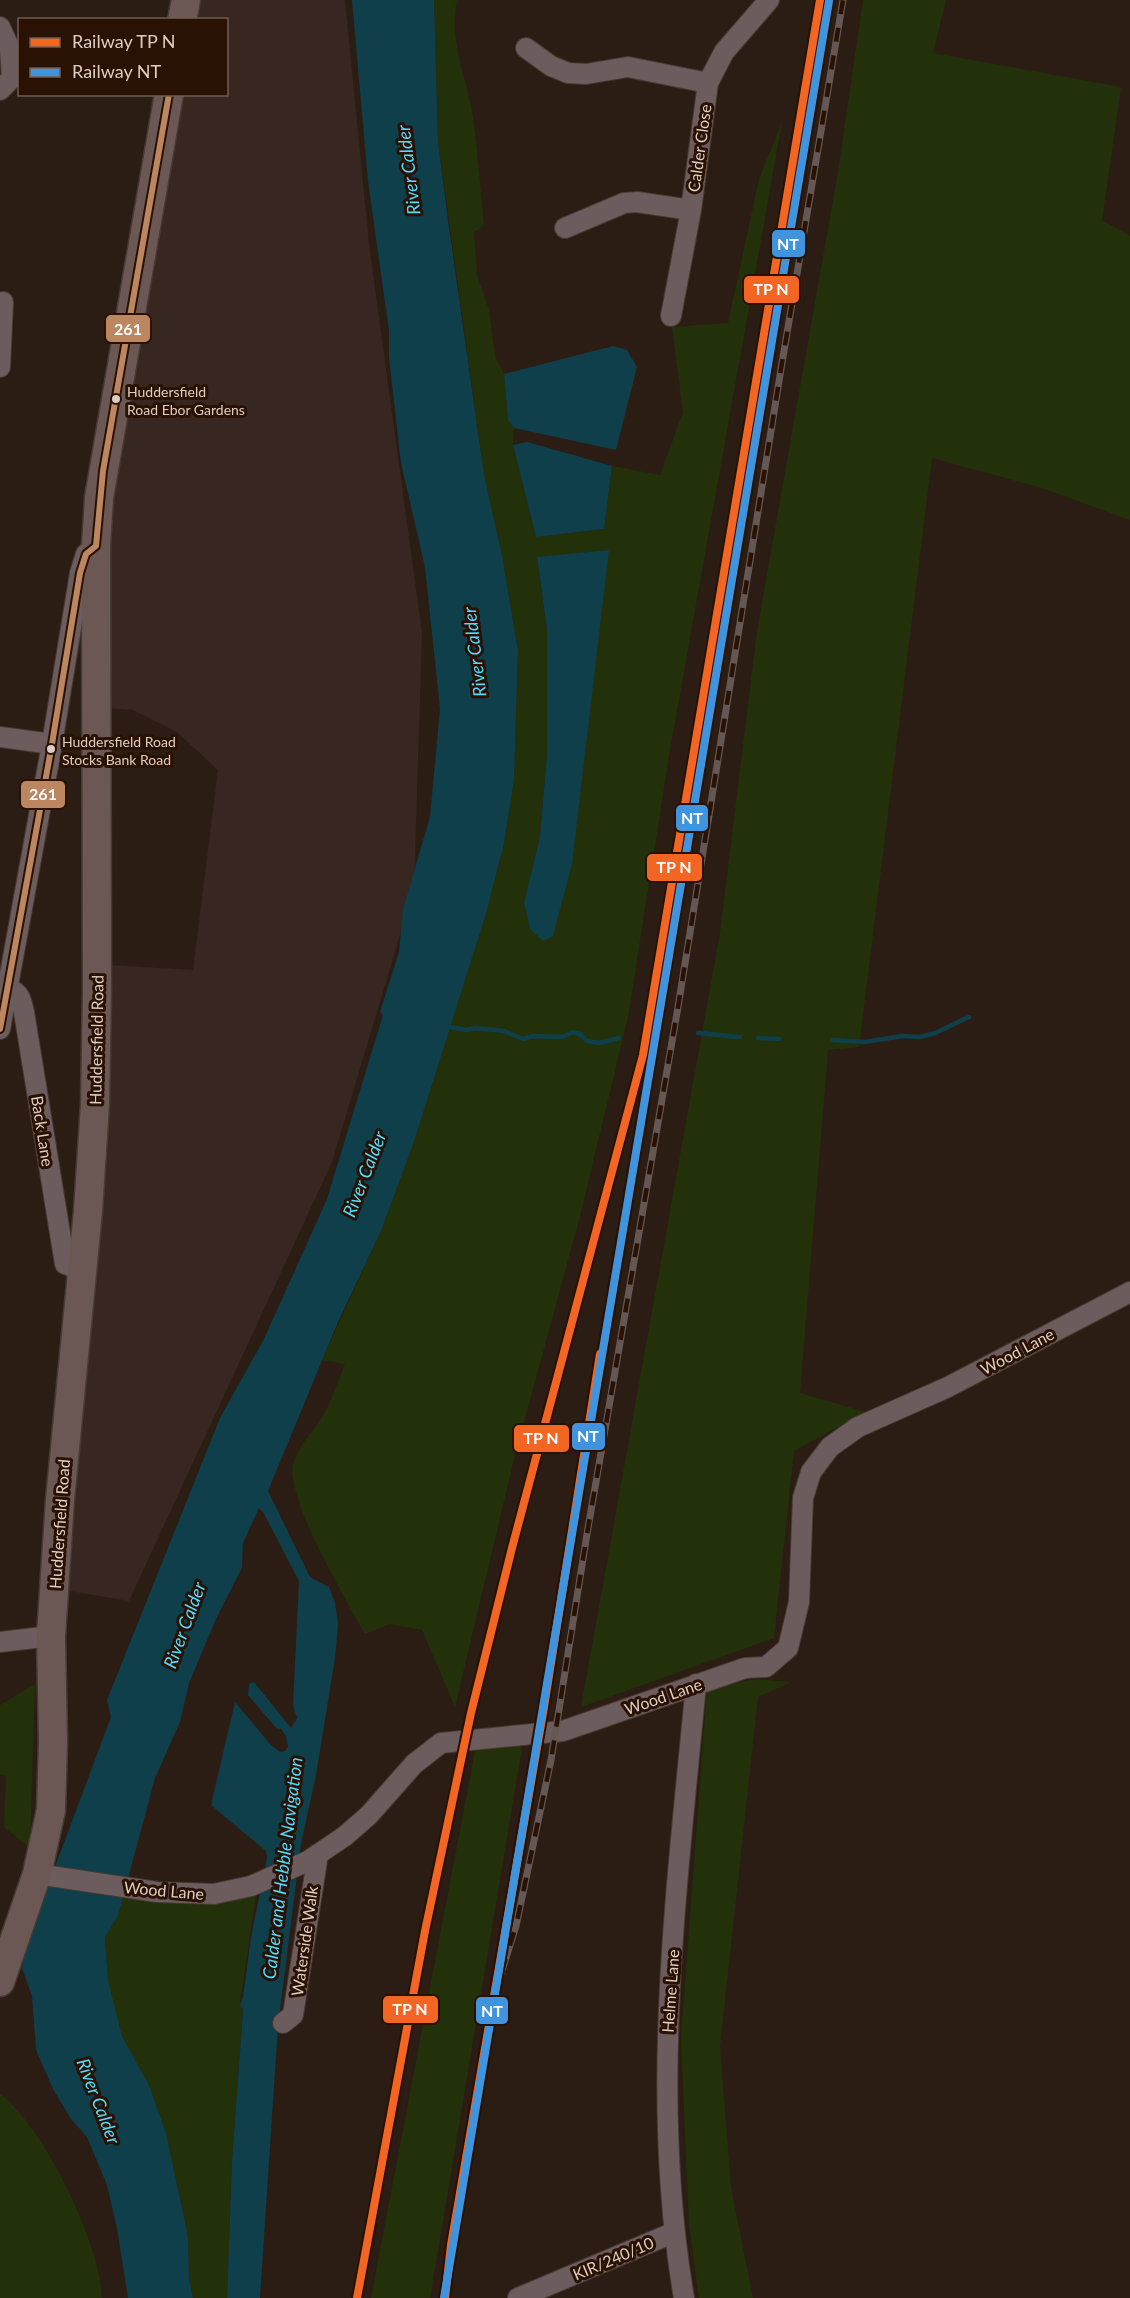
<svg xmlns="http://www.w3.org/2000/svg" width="1130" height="2298" viewBox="0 0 1130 2298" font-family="Lato,sans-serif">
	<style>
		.industrial { fill: #382621 }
		.green { fill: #22310a; fill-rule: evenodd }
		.water { fill: #0e3f4a }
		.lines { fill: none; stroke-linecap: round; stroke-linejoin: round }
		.stream { stroke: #0e3f4a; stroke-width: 4.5 }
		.minor-casing { stroke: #463a32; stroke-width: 22 }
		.highway-casing { stroke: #463a32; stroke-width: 31 }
		.minor { stroke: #6d5c5d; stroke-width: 20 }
		.highway { stroke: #6b5855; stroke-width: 28 }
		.rail-casing { stroke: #655754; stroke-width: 7 }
		.rail { stroke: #291103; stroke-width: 4.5; stroke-dasharray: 14; stroke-linecap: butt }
		.bus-1-casing { stroke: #291103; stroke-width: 10 }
		.bus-1 { stroke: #bb8660; stroke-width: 6 }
		.rail-1-casing { stroke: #291103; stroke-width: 12 }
		.rail-2-casing { stroke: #291103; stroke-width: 12 }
		.rail-1 { stroke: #f26522; stroke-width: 8 }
		.rail-2 { stroke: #4094de; stroke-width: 8 }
		.bus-dot { fill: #dfcdc4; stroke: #291103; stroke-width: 2 }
		.labels { text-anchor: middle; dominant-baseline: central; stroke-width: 6; stroke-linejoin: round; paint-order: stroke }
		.bus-label { font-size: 14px; fill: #dfcdc4; stroke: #291103; text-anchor: start }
		.street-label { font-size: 16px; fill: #dfcdc4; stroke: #291103 }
		.water-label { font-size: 18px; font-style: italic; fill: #51dcff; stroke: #291103 }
		.line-badge { stroke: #291103; stroke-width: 2 }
		.badge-label { font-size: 16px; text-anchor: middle; font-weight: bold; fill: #fff }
	</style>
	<rect width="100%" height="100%" fill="#2b1d14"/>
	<path class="industrial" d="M198,0H345L369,244L422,633L414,888L332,1162L129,1601L64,1590L108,965L193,970L218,770L177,732L133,710L109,708V509L182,95L226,94V20L195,19Z"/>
	<path class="green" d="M434,0H457C448,38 466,75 472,112C478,150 480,188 484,226L474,232L477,275L489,310L495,357L504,374L508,420L514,428L513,445L536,537L604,529L612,466L660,475L683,412L672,327L728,323L759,179L782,122L670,750L628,1017L580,1216L514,1459L455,1707L422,1630L390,1624L365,1634C347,1601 282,1494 294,1461C300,1445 311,1433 321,1419C331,1403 338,1381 345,1364L322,1360L381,1231L414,1142L486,914L504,844L514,780L518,651L502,555L484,474L438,141ZM609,550L530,929L524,903L540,836L547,754V630L537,558Z
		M863,0H946L933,53L1121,87L1102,220L1130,236V520L1042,488L932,458L859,1047L828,1050L800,1393L866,1412L794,1451L774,1638L581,1707L720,933L757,631L838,172Z
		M756,1679L792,1682L758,1697L720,2046L731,2188L753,2298H699L689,2226L681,2037L707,1689Z
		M35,1684L30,1848L4,1827L6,1776L0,1774V1705Z
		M523,1741L430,2298H371L476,1746Z
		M256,1895L240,2003L243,2010L232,2161L227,2298H193L189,2279L188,2236L166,2133L149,2085L122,2036L108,1980L105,1937L118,1916L123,1897L219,1902Z
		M0,2094C43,2125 101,2245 102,2298H0Z"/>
	<path class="water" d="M352,0H434L438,141L448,220L484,474L502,555L518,651L514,780L504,844L486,914L414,1142L381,1231L338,1322L268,1491L310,1577L329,1587L335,1603L338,1624L335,1658L316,1775L301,1844L278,2026L260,2298H227L232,2161L243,2010L240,2004L243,1997L251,1937L267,1858L266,1851L211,1805L235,1702L271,1745L280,1752L285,1751L288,1747L286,1736L281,1729L276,1728L248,1695L249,1684L254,1682L291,1728L297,1718L293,1705L299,1581L263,1512L259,1508L243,1543L242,1568L216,1619L189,1683L180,1722L155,1778L118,1916L105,1937L108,1980L122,2036L149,2085L166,2133L188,2236L189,2279L193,2298H128L117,2228L107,2185L87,2137L71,2119L53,2089L36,2050L32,1996L22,1968L28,1939L111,1717L107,1700L220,1418L264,1339L327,1199L383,1015L380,1012L399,952L403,909L430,817L440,709L425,567L401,463L389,358V331L368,181Z
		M613,346L627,350L637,367L616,450L514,428L508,420L504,374Z
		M527,442L612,466L604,529L536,537L513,445Z
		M609,550L572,864L553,936L543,941L530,929L524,903L540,836L547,754V630L537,557Z"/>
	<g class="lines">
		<path class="stream" d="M444,1026L466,1030L475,1028L504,1031L523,1039L534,1036L562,1037L573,1032L580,1034L587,1041L599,1043L619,1038
			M698,1033L740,1037
			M758,1038L779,1039
			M833,1040L865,1042L902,1036L920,1037L935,1033L969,1017"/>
		<defs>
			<path id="minor" d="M0,27L10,49L12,78L0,90
				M526,48L551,66L568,73L586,74L628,67L708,83
				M565,228L624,203L637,202L691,210
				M671,316L691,210L708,83L724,52L769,0
				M0,367L3,302
				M0,737L52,744
				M8,988C20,993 21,999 24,1012L65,1264L82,1270
				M0,1029L52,744L80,573L86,554L96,546
				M0,1642L51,1636
				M37,1874L157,1892L214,1894L251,1886L308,1861L345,1836L369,1815L414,1764L441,1743L563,1731L745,1668L766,1667L788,1648L799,1602L803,1498L811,1472L830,1447L858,1427L948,1387L1130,1292
				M283,2023L293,2015L318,1854
				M518,2298L675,2232
				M684,2298C649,2095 677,1888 696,1684"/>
			<path id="highway" d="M182,20L186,0
				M0,1982L37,1874L51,1810L53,1742L51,1636L60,1500L88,1211L95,1105L97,993L96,546L99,498L169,94"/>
		</defs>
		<use href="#minor" class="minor-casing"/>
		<use href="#highway" class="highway-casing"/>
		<use href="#minor" class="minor"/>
		<use href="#highway" class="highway"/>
		<defs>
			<path id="rail" d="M493,1999L516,1926L551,1760L587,1534L678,1007L781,369L843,0
				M442,2298L451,2245"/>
		</defs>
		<use href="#rail" class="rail-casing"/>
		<use href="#rail" class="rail"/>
		<defs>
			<path id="bus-1" d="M0,1029L52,744L80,573L86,554L96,546L103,471L169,94"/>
		</defs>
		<use href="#bus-1" class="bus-1-casing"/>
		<use href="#bus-1" class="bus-1"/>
		<defs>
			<path id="rail-1" d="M357,2298L425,1931L471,1713L512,1548L643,1055L820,0
				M445,2298L451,2245L544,1707L600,1354"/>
			<path id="rail-2" d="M444,2298L829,1"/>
		</defs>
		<use href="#rail-1" class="rail-1-casing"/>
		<use href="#rail-2" class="rail-2-casing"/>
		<use href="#rail-1" class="rail-1"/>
		<use href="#rail-2" class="rail-2"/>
	</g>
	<g class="bus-dot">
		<circle cx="116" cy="399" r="5"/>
		<circle cx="51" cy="749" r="5"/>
	</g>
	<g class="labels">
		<g class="bus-label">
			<text x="127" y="391">Huddersfield<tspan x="127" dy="18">Road Ebor Gardens</tspan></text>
			<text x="62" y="741">Huddersfield Road<tspan x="62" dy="18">Stocks Bank Road</tspan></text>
		</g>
		<g class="street-label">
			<text transform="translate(699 148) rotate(-82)">Calder Close</text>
			<text transform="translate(96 1040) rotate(-89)">Huddersfield Road</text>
			<text transform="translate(43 1131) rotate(81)">Back Lane</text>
			<text transform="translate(1017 1351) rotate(-28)">Wood Lane</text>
			<text transform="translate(59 1524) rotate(-86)">Huddersfield Road</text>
			<text transform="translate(663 1696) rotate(-19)">Wood Lane</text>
			<text transform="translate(164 1890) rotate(5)">Wood Lane</text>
			<text transform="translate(304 1941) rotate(-82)">Waterside Walk</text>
			<text transform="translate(670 1991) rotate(-86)">Helme Lane</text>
			<text transform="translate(613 2258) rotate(-23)">KIR/240/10</text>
		</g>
		<g class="water-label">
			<text transform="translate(408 170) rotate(-97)">River Calder</text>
			<text transform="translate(474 652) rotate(-97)">River Calder</text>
			<text transform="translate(364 1174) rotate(-69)">River Calder</text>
			<text transform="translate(184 1625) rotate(-70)">River Calder</text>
			<text transform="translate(282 1868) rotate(-83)">Calder and Hebble Navigation</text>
			<text transform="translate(99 2101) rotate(69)">River Calder</text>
		</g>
	</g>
	<g class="line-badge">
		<rect x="771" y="229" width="35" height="29" rx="6" fill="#4094de"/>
		<rect x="743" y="275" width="57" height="29" rx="6" fill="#f26522"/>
		<rect x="105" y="314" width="46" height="29" rx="6" fill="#bb8660"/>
		<rect x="20" y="780" width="46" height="29" rx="6" fill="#bb8660"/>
		<rect x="675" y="804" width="34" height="28" rx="6" fill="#4094de"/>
		<rect x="646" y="853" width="57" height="29" rx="6" fill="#f26522"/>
		<rect x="571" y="1422" width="35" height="29" rx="6" fill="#4094de"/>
		<rect x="513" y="1424" width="57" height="29" rx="6" fill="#f26522"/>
		<rect x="382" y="1995" width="57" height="29" rx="6" fill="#f26522"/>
		<rect x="475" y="1996" width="34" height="29" rx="6" fill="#4094de"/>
	</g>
	<g class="badge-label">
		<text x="788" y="250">NT</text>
		<text x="771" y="295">TP N</text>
		<text x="128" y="335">261</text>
		<text x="43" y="800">261</text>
		<text x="692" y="824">NT</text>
		<text x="674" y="873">TP N</text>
		<text x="588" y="1442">NT</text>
		<text x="541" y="1444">TP N</text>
		<text x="410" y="2015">TP N</text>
		<text x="492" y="2017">NT</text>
	</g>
	<rect x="18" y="18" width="210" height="78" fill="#291103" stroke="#725c50" stroke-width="1.5"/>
	<rect x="30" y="38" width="30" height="9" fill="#f26522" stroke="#725c50" stroke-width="1.5"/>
	<text x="72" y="48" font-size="18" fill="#dfcdc4">Railway TP N</text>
	<rect x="30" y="68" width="30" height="9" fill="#4094de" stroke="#725c50" stroke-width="1.5"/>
	<text x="72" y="78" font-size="18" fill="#dfcdc4">Railway NT</text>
</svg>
